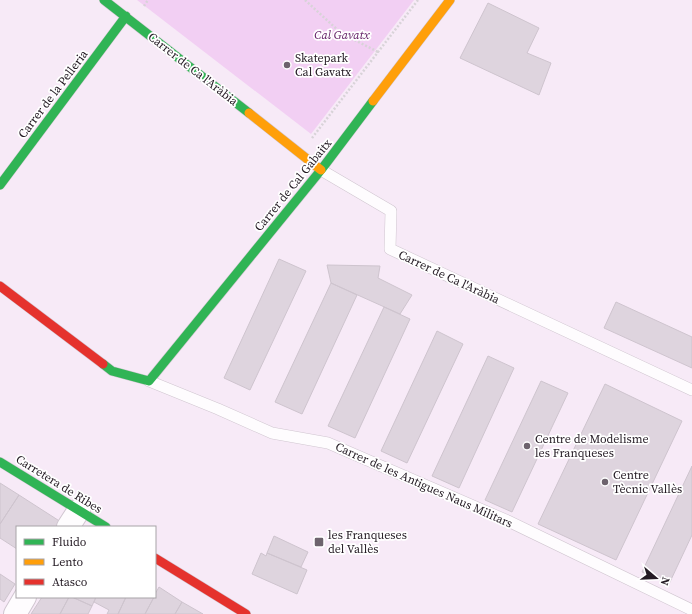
<svg xmlns="http://www.w3.org/2000/svg" width="692" height="614" viewBox="0 0 692 614" font-family="'Source Serif 4',serif">
	<style>
		.green { fill: #f2cff3 }
		.building { fill: #ded4de; stroke: #cec4ce }
		.lines { fill: none; stroke-linecap: round; stroke-linejoin: round }
		.lane-casing { stroke: #d0c6d0; stroke-width: 12 }
		.street-casing { stroke: #d0c6d0; stroke-width: 24 }
		.fast-casing { stroke: #d0c6d0; stroke-width: 10 }
		.slow-casing { stroke: #d0c6d0; stroke-width: 10 }
		.jam-casing { stroke: #d0c6d0; stroke-width: 10 }
		.path { stroke: #d8d3d8; stroke-width: 2.5; stroke-dasharray: 2 2; stroke-linecap: butt }
		.lane { stroke: #fefcfe; stroke-width: 11 }
		.street { stroke: #fefcfe; stroke-width: 22 }
		.fast { stroke: #30b455; stroke-width: 9 }
		.slow { stroke: #ff9f0a; stroke-width: 9 }
		.jam { stroke: #e5322d; stroke-width: 9 }
		.poi-dot { fill: #6d636d; stroke: #fff; stroke-width: 1.5 }
		.labels { text-anchor: middle; dominant-baseline: central; stroke-width: 3.5; stroke-linejoin: round; paint-order: stroke }
		.park-label { font-size: 12px; font-style: italic; fill: #5d1760; stroke: #fff }
		.poi-label { font-size: 12px; fill: #231a23; stroke: #fff; text-anchor: start }
		.street-label { font-size: 12px; fill: #231a23; stroke: #fff }
	</style>
	<rect width="100%" height="100%" fill="#f7eaf7"/>
	<path class="green" d="M137,0H414L311,134Z"/>
	<path class="building" d="M488,3L539,28L527,53L551,63L539,95L460,58Z
		M279,259L306,271L250,390L224,378Z
		M327,265L380,266L378,278L412,295L400,314L331,283Z
		M331,283L357,295L302,414L275,402Z
		M616,302L692,337V368L604,328Z
		M384,307L410,319L355,438L328,426Z
		M437,331L463,344L407,463L381,451Z
		M488,356L514,368L459,488L432,476Z
		M541,381L568,393L512,512L485,500Z
		M605,384L682,421L616,560L538,524Z
		M692,466V535L669,584L642,572Z
		M0,483L19,495L0,524Z
		M19,495L61,522L58,527H17V549L0,538V524Z
		M274,536L308,552L301,567L267,553Z
		M261,553L266,556L267,553L307,570L297,594L252,574Z
		M0,574L15,584L4,602L0,599Z
		M159,587L182,602L175,614H145L154,597H155V594Z
		M42,597H69L60,614H31Z
		M69,597H72L92,606L88,614H60Z
		M72,597H96L92,606Z
		M96,597H126L118,614H107L109,610L94,602Z
		M126,597H154L145,614H118Z
		M182,602L203,614H175Z"/>
	<g class="lines">
		<defs>
			<path id="lane" d="M321,170L391,211L390,249L692,390
				M149,381L218,409L272,433L328,443L508,521L692,610"/>
			<path id="street" d="M68,527L79,510
				M15,614L25,597"/>
			<path id="fast" d="M104,0L249,113
				M0,185L126,16
				M103,364L112,371L149,381L321,170L373,101
				M0,462L106,527"/>
			<path id="slow" d="M373,101L450,0
				M249,113L321,170"/>
			<path id="jam" d="M0,286L103,364
				M155,558L246,614"/>
		</defs>
		<use href="#lane" class="lane-casing"/>
		<use href="#street" class="street-casing"/>
		<use href="#fast" class="fast-casing"/>
		<use href="#slow" class="slow-casing"/>
		<use href="#jam" class="jam-casing"/>
		<path class="path" d="M305,0L341,33L378,52
			M144,6L148,0
			M312,138L418,0"/>
		<use href="#lane" class="lane"/>
		<use href="#street" class="street"/>
		<use href="#fast" class="fast"/>
		<use href="#slow" class="slow"/>
		<use href="#jam" class="jam"/>
	</g>
	<g class="poi-dot">
		<circle cx="287" cy="65" r="4"/>
		<circle cx="527" cy="446" r="4"/>
		<circle cx="605" cy="482" r="4"/>
		<rect x="314" y="537" width="10" height="10" rx="2"/>
	</g>
	<g class="labels">
		<g class="park-label">
			<text x="342" y="35">Cal Gavatx</text>
		</g>
		<g class="poi-label">
			<text x="295" y="58">Skatepark<tspan x="295" dy="14">Cal Gavatx</tspan></text>
			<text x="535" y="439">Centre de Modelisme<tspan x="535" dy="14">les Franqueses</tspan></text>
			<text x="613" y="475">Centre<tspan x="613" dy="14">Tècnic Vallès</tspan></text>
			<text x="328" y="535">les Franqueses<tspan x="328" dy="14">del Vallès</tspan></text>
		</g>
		<g class="street-label">
			<text transform="translate(193 69) rotate(38)">Carrer de Ca l'Aràbia</text>
			<text transform="translate(53 94) rotate(-53)">Carrer de la Pelleria</text>
			<text transform="translate(293 185) rotate(-51)">Carrer de Cal Gabaitx</text>
			<text transform="translate(449 277) rotate(25)">Carrer de Ca l'Aràbia</text>
			<text transform="translate(59 484) rotate(32)">Carretera de Ribes</text>
			<text transform="translate(424 485) rotate(24)">Carrer de les Antigues Naus Militars</text>
		</g>
	</g>
	<rect x="16" y="526" width="140" height="72" fill="#ffffff" stroke="#a7a3a7"/>
	<rect x="24" y="539" width="20" height="6" fill="#30b455" stroke="#a7a3a7"/>
	<text x="52" y="546" font-size="12" fill="#231a23">Fluido</text>
	<rect x="24" y="559" width="20" height="6" fill="#ff9f0a" stroke="#a7a3a7"/>
	<text x="52" y="566" font-size="12" fill="#231a23">Lento</text>
	<rect x="24" y="579" width="20" height="6" fill="#e5322d" stroke="#a7a3a7"/>
	<text x="52" y="586" font-size="12" fill="#231a23">Atasco</text>
	<g transform="translate(656 578) rotate(109)" stroke="#ffffff" stroke-width="3" paint-order="stroke">
	<path d="M0-3L7 15L0 10L-7 15Z" fill="#231a23"/>
	<text y="-6" font-size="11" font-weight="bold" text-anchor="middle" fill="#231a23">N</text>
	</g>
</svg>
